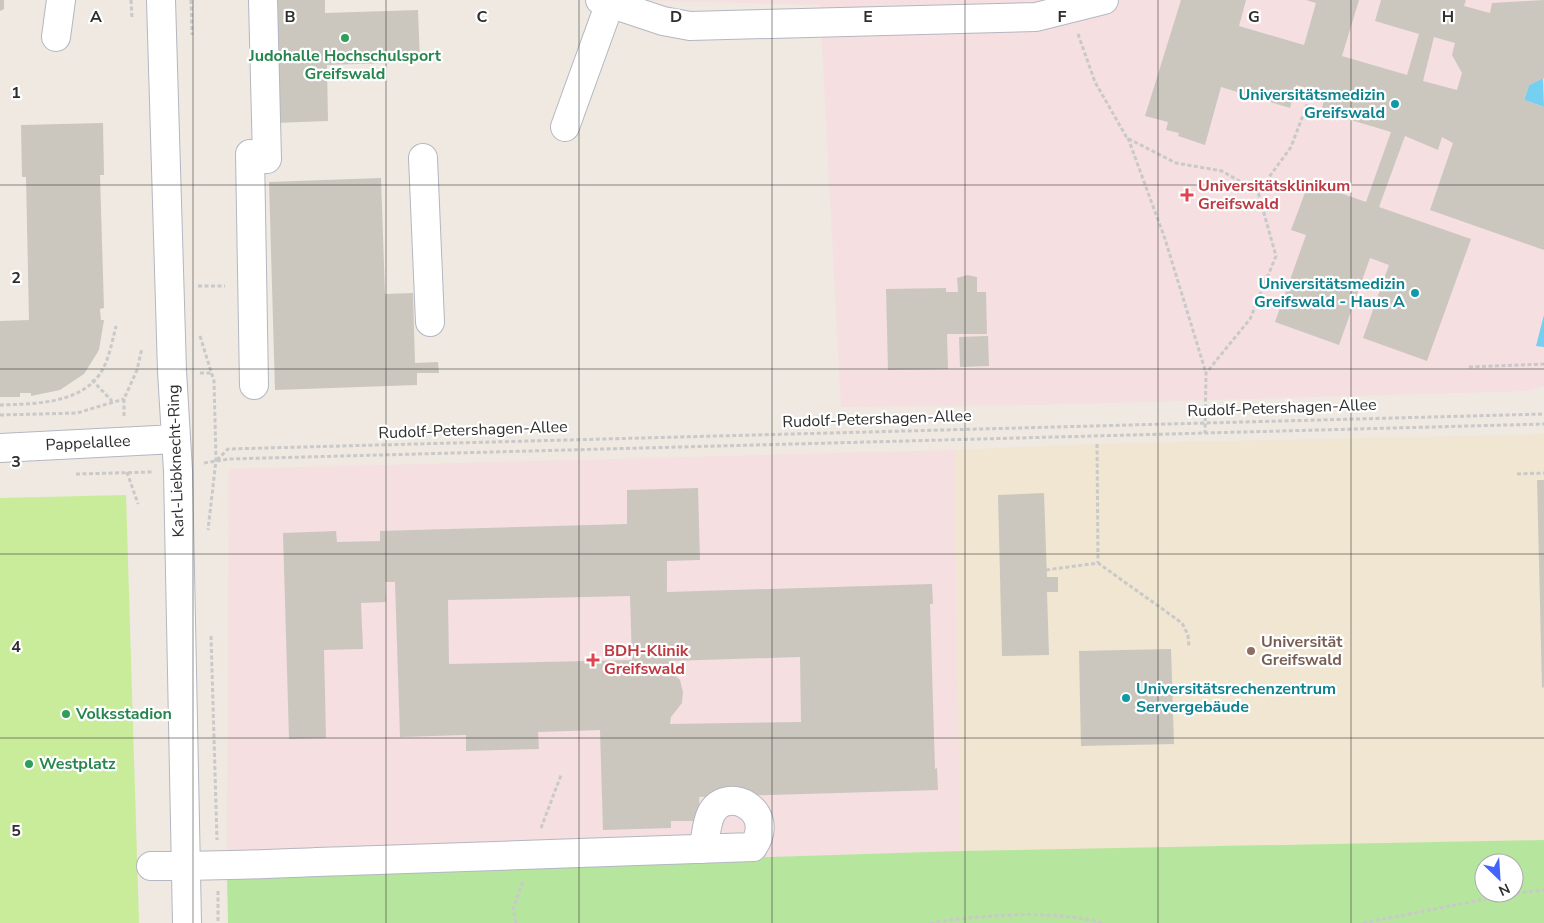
<svg xmlns="http://www.w3.org/2000/svg" width="1544" height="923" viewBox="0 0 1544 923" font-family="'Nunito Sans',sans-serif">
	<style>
		.education { fill: #f0e6d1; fill-rule: evenodd }
		.medical { fill: #f5dfe0 }
		.green { fill: #b6e59e; fill-rule: evenodd }
		.pitch { fill: #c9ec9a }
		.water { fill: #75cff0 }
		.building { fill: #cbc7bf; fill-rule: evenodd }
		.lines { fill: none; stroke-linecap: round; stroke-linejoin: round }
		.minor-casing { stroke: #b4b7c1; stroke-width: 30 }
		.path { stroke: #c9c9c9; stroke-width: 3; stroke-dasharray: 4 2.5; stroke-linecap: butt }
		.minor { stroke: #fff; stroke-width: 28 }
		.grid { fill: none; stroke: #2e2e2e; stroke-width: 1; stroke-opacity: 0.55 }
		.leisure-dot { fill: #2e9e5b; stroke: #fff; stroke-width: 2 }
		.culture-dot { fill: #0f9aa8; stroke: #fff; stroke-width: 2 }
		.health-dot { fill: #e0444e; stroke: #fff; stroke-width: 2 }
		.education-dot { fill: #8d6e63; stroke: #fff; stroke-width: 2 }
		.labels { text-anchor: middle; dominant-baseline: central; stroke-width: 4.5; stroke-linejoin: round; paint-order: stroke }
		.leisure-label { font-size: 16px; font-weight: bold; fill: #27864d; stroke: #fff; text-anchor: start }
		.culture-label { font-size: 16px; font-weight: bold; fill: #0d838f; stroke: #fff; text-anchor: end }
		.health-label { font-size: 16px; font-weight: bold; fill: #be3a42; stroke: #fff; text-anchor: start }
		.street-label { font-size: 16px; fill: #2e2e2e; stroke: #fff }
		.education-label { font-size: 16px; font-weight: bold; fill: #785e54; stroke: #fff; text-anchor: start }
		.grid-label { font-size: 16px; text-anchor: middle; font-weight: bold; fill: #2e2e2e; stroke: #fff; stroke-width: 4.5; stroke-linejoin: round; paint-order: stroke }
	</style>
	<rect width="100%" height="100%" fill="#efe9e1"/>
	<path class="education" d="M1544,434V923H228L959,851L955,450L1097,444ZM1484,863H1514V893H1484Z"/>
	<path class="medical" d="M634,0H1544V386L1528,391L1038,405L841,407L820,5Z
		M955,450L960,851L227,874L229,469Z"/>
	<path class="green" d="M1544,840V923H228L227,874L960,851ZM1484,863H1514V893H1484Z"/>
	<path class="pitch" d="M126,495L139,923H0V498Z"/>
	<path class="water" d="M1543,78L1544,107L1524,100L1529,85Z
		M1544,315V347L1536,346Z"/>
	<path class="building" d="M0,0H4V9L0,11Z
		M270,0H325V13L418,10L420,62L327,65L328,121L274,123Z
		M1181,0H1246L1239,26L1304,45L1316,3L1306,0H1359L1342,56L1407,75L1419,34L1375,21L1381,0H1466L1464,6L1490,13L1492,3L1544,0V78L1529,85L1524,100L1544,107V250L1430,210L1453,143L1442,137L1438,150L1405,136L1379,207L1471,239L1427,361L1363,338L1389,265L1370,258L1339,345L1275,322L1306,235L1291,230L1309,182L1366,202L1391,132L1321,111L1326,93L1296,85L1290,108L1221,87L1205,145L1178,136L1179,133L1166,130L1168,122L1145,116ZM1434,37L1455,43L1452,55L1462,73L1457,90L1423,81Z
		M103,123L104,175H100L104,308L100,309L101,320H104L99,350L84,374L60,390L31,396V393H20V397H0V321L29,320L26,177H22L21,125Z
		M381,178L385,294L413,293L415,363L438,362L439,373H417V385L275,390L269,182Z
		M967,275L977,277V292H986L987,334H947L948,369L888,370L886,289L946,288V292H958L957,278Z
		M988,336L989,366L960,367L959,337Z
		M1537,480H1544V687L1542,688Z
		M698,488L700,560L667,561V592L932,584L933,604H930L935,769L937,768L938,790L699,797L700,821H671V828L603,830L600,730L538,732L539,749L466,751V735L400,737L395,582H385L386,602L361,603L363,649L324,650L326,738L289,739L283,533L336,531L337,542L380,541V531L627,524V490ZM630,596L632,660L449,664L448,600ZM800,657L801,722L670,724L671,717L682,703L683,692L680,680L668,669L669,661Z
		M1044,493L1047,577H1058V592H1047L1049,655L1002,656L998,495Z
		M1171,649L1174,744L1081,746L1079,651Z"/>
	<g class="lines">
		<defs>
			<path id="minor" d="M161,0L172,371L178,471L187,923
				M263,0L267,159
				M600,0L663,21L690,26L1036,17L1104,0
				M56,37L61,0
				M565,127L611,0
				M250,154L254,385
				M423,158L430,322
				M0,448L176,439
				M151,866C217,867 282,863 348,861C483,856 618,852 753,847C778,810 726,784 711,814C706,824 706,838 703,849"/>
		</defs>
		<use href="#minor" class="minor-casing"/>
		<path class="path" d="M131,0L132,19
			M191,0L192,35
			M1078,34L1095,82L1127,138L1176,163L1222,171L1258,192L1276,256L1250,319L1206,373L1205,433
			M1128,138L1165,239L1206,373
			M1258,192L1291,147L1308,102
			M198,286H225
			M200,336L214,381L216,460L208,530
			M1469,367L1544,364
			M200,373H211
			M92,380L112,401
			M0,405C33,404 79,404 100,374C109,360 112,342 116,326
			M0,415L77,413L124,399
			M124,416V399L137,370L142,348
			M1097,444L1098,563
			M217,460L228,449L1544,414
			M204,463L229,459L1544,424
			M127,472L138,504
			M76,474L152,472
			M1517,474L1544,473
			M1046,570L1098,563L1182,623L1188,635L1189,647
			M211,636L217,840
			M541,828L561,775
			M218,891V923
			M516,923L513,909L523,881
			M930,923C983,915 1051,909 1103,923
			M1363,923L1511,894L1544,890"/>
		<use href="#minor" class="minor"/>
	</g>
	<path class="grid" d="M193,0V923M386,0V923M579,0V923M772,0V923M965,0V923M1158,0V923M1351,0V923M0,185H1544M0,369H1544M0,554H1544M0,738H1544"/>
	<g class="leisure-dot">
		<circle cx="345" cy="38" r="5"/>
		<circle cx="66" cy="714" r="5"/>
		<circle cx="29" cy="764" r="5"/>
	</g>
	<g class="culture-dot">
		<circle cx="1395" cy="104" r="5"/>
		<circle cx="1415" cy="293" r="5"/>
		<circle cx="1126" cy="698" r="5"/>
	</g>
	<g class="health-dot">
		<path d="M1184.5 187.5h5v5h5v5h-5v5h-5v-5h-5v-5h5z"/>
		<path d="M590.5 652.5h5v5h5v5h-5v5h-5v-5h-5v-5h5z"/>
	</g>
	<circle class="education-dot" cx="1251" cy="651" r="5"/>
	<g class="labels">
		<g class="leisure-label">
			<text x="345" y="56" text-anchor="middle">Judohalle Hochschulsport<tspan x="345" dy="18">Greifswald</tspan></text>
			<text x="76" y="714">Volksstadion</text>
			<text x="39" y="764">Westplatz</text>
		</g>
		<g class="culture-label">
			<text x="1385" y="95">Universitätsmedizin<tspan x="1385" dy="18">Greifswald</tspan></text>
			<text x="1405" y="284">Universitätsmedizin<tspan x="1405" dy="18">Greifswald - Haus A</tspan></text>
			<text x="1136" y="689" text-anchor="start">Universitätsrechenzentrum<tspan x="1136" dy="18">Servergebäude</tspan></text>
		</g>
		<g class="health-label">
			<text x="1198" y="186">Universitätsklinikum<tspan x="1198" dy="18">Greifswald</tspan></text>
			<text x="604" y="651">BDH-Klinik<tspan x="604" dy="18">Greifswald</tspan></text>
		</g>
		<g class="street-label">
			<text transform="translate(1282 408) rotate(-2)">Rudolf-Petershagen-Allee</text>
			<text transform="translate(877 419) rotate(-2)">Rudolf-Petershagen-Allee</text>
			<text transform="translate(473 430) rotate(-2)">Rudolf-Petershagen-Allee</text>
			<text transform="translate(88 443) rotate(-3)">Pappelallee</text>
			<text transform="translate(176 461) rotate(-92)">Karl-Liebknecht-Ring</text>
		</g>
		<g class="education-label">
			<text x="1261" y="642">Universität<tspan x="1261" dy="18">Greifswald</tspan></text>
		</g>
	</g>
	<g class="grid-label">
		<text x="96" y="22">A</text>
		<text x="290" y="22">B</text>
		<text x="482" y="22">C</text>
		<text x="676" y="22">D</text>
		<text x="868" y="22">E</text>
		<text x="1062" y="22">F</text>
		<text x="1254" y="22">G</text>
		<text x="1448" y="22">H</text>
		<text x="16" y="98">1</text>
		<text x="16" y="283">2</text>
		<text x="16" y="467">3</text>
		<text x="16" y="652">4</text>
		<text x="16" y="836">5</text>
	</g>
	<g transform="translate(1499 878) rotate(155)"><circle r="24" fill="#ffffff" stroke="#ababab"/>
	<path d="M0-4L9 19L0 12L-9 19Z" fill="#4264fb"/>
	<text y="-8" font-size="14" font-weight="bold" text-anchor="middle" fill="#2e2e2e">N</text>
	</g>
</svg>
